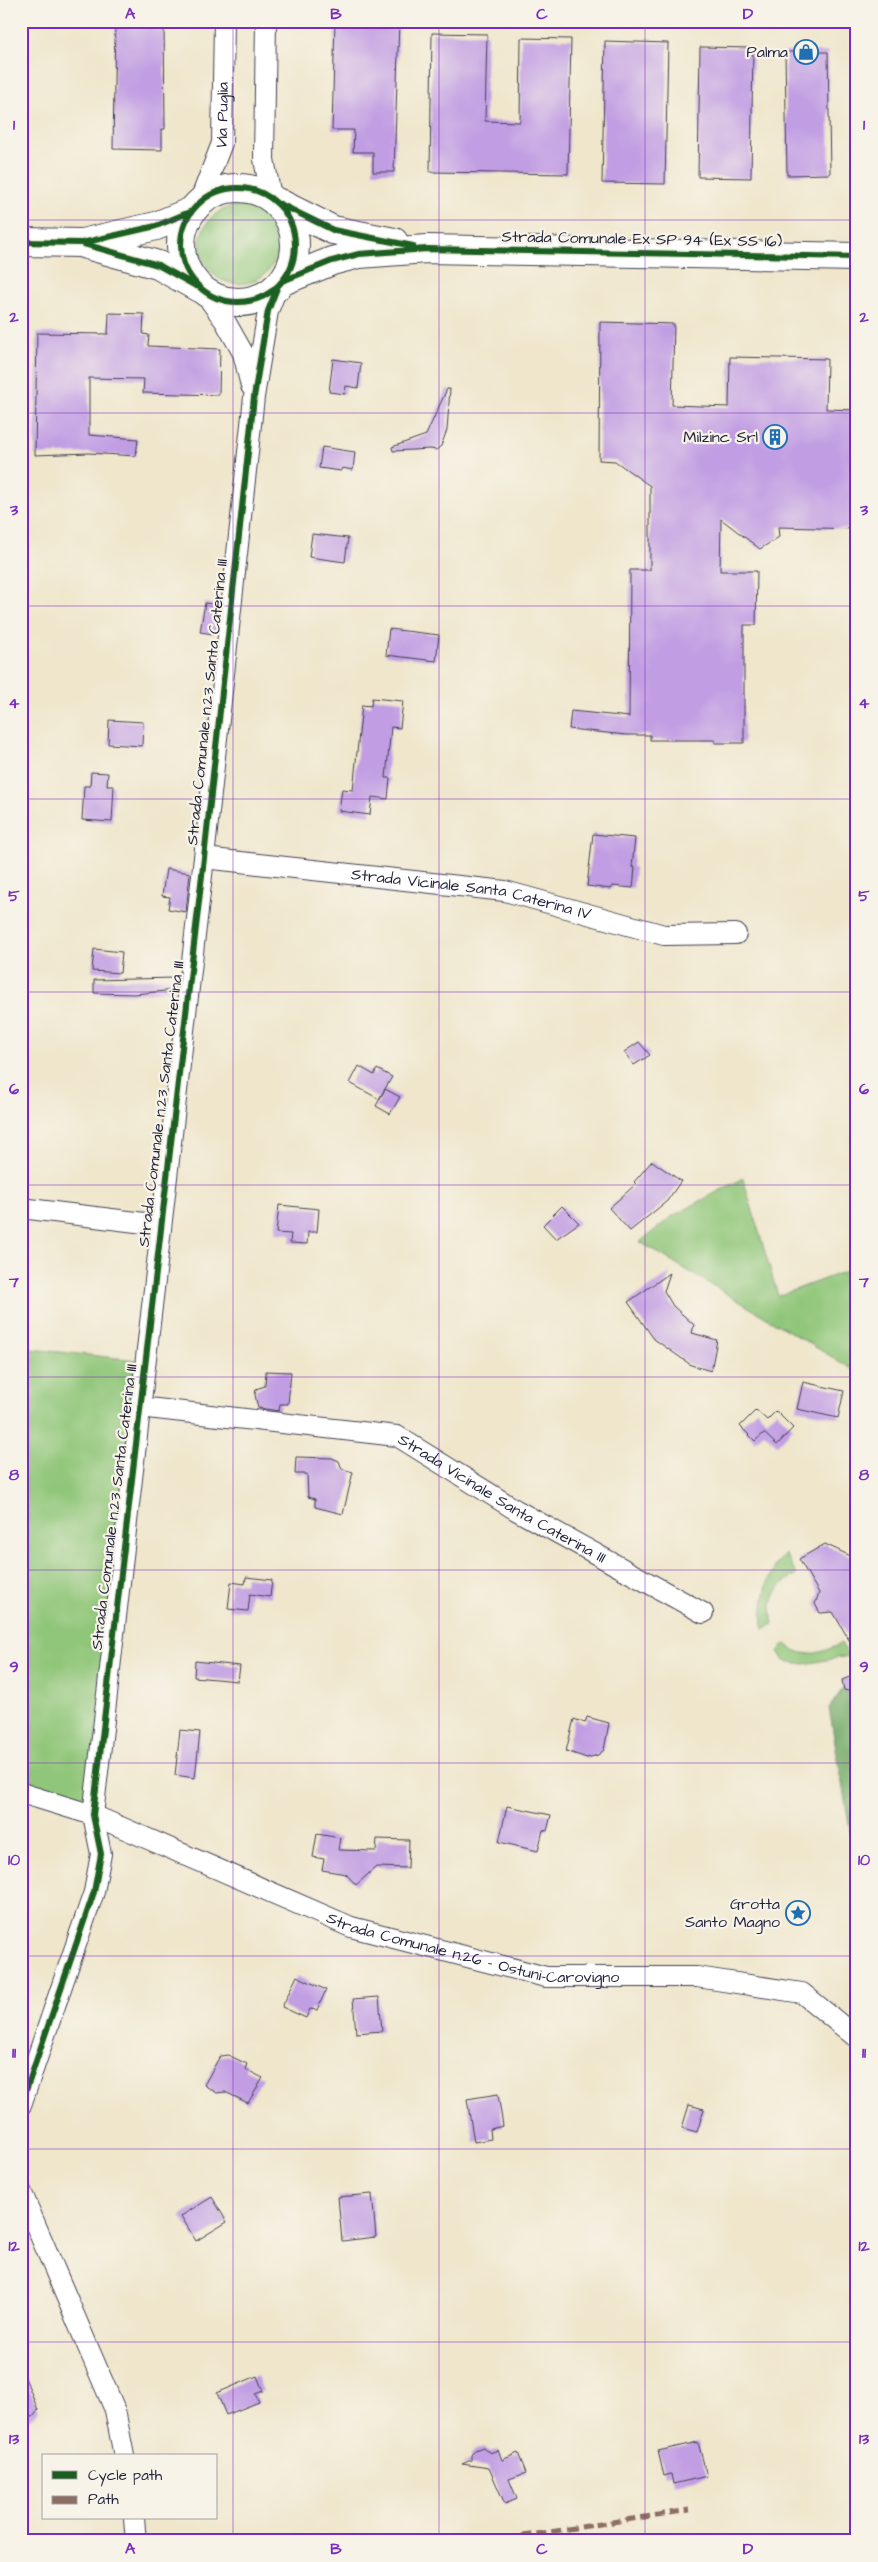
<svg xmlns="http://www.w3.org/2000/svg" width="878" height="2562" viewBox="0 0 878 2562" font-family="'Architects Daughter',sans-serif">
	<style>
		.green { fill: #90c679; stroke: #59745a }
		.forest { fill: #74ab69; stroke: #4b6652 }
		.building { fill: #c19de3 }
		.lines { fill: none; stroke-linecap: round; stroke-linejoin: round }
		.street-casing { stroke: #413f51; stroke-width: 22 }
		.secondary-casing { stroke: #413f51; stroke-width: 30 }
		.street { stroke: #fff; stroke-width: 20 }
		.secondary { stroke: #fff; stroke-width: 28 }
		.quiet { stroke: #8d6e63; stroke-width: 5; stroke-dasharray: 10 5; stroke-linecap: butt }
		.cycleway-casing { stroke: #f7f3e8; stroke-width: 9 }
		.cycleway { stroke: #1b5e20; stroke-width: 6 }
		.grid { fill: none; stroke: #7b2cbf; stroke-width: 1; stroke-opacity: 0.55 }
		.labels { text-anchor: middle; dominant-baseline: central; stroke-width: 4.5; stroke-linejoin: round; paint-order: stroke }
		.poi-label { font-size: 16px; fill: #22223b; stroke: #f7f3e8; text-anchor: end }
		.street-label { font-size: 16px; fill: #22223b; stroke: #f7f3e8 }
		.neatline { fill: none; stroke: #7b2cbf; stroke-width: 2 }
		.grid-label { font-size: 16px; text-anchor: middle; font-weight: bold; fill: #7b2cbf }
	</style>
	<rect width="100%" height="100%" fill="#f7f3e8"/>
	<filter id="ink" filterUnits="userSpaceOnUse"><feTurbulence type="fractalNoise" baseFrequency=".02" numOctaves="2"/><feDisplacementMap in="SourceGraphic" scale="10" xChannelSelector="R" yChannelSelector="G"/><feConvolveMatrix kernelMatrix="1 2 1 2 8 2 1 2 1" color-interpolation-filters="sRGB"/></filter>
	<filter id="wash" filterUnits="userSpaceOnUse"><feTurbulence type="fractalNoise" baseFrequency=".0096" numOctaves="4" result="noise"/><feDisplacementMap in="SourceGraphic" scale="20" xChannelSelector="R" yChannelSelector="G"/><feGaussianBlur stdDeviation="1.12" result="paint"/><feColorMatrix in="noise" values="0 0 0 0 0 0 0 0 0 0 0 0 0 0 0 0 0 1.4 0 .05"/><feComposite in="paint" operator="in"/></filter>
	<g filter="url(#wash)">
		<rect width="100%" height="100%" fill="#efe6cc"/>
		<path class="green" d="M200 245a39 39 0 1 1 78 0a39 39 0 1 1-78 0Z
			M743,1178L778,1296L857,1267V1372L640,1242L671,1217Z
			M21,1348L136,1360L93,1815L21,1788Z
			M785,1554L797,1574C776,1586 768,1599 773,1624L763,1629C761,1602 766,1574 785,1554Z
			M841,1643L849,1656L804,1664L784,1661L778,1651L786,1644C802,1660 824,1653 841,1643Z"/>
		<path class="forest" d="M857,1669V1870L829,1708Z"/>
		<g id="blocks">
			<path class="building" d="M115,21H164L165,129H162V150L113,149Z
				M335,21H399L394,172H373V152H353L354,130H332Z
				M432,33L487,34L485,121L520,122L521,38L571,39L568,174L430,172Z
				M605,41L668,43L665,184L602,183Z
				M700,47L753,48L751,178L698,177Z
				M785,52H828L830,174L787,175Z
				M109,313L144,314L143,334L149,335L148,346L220,349L219,395L143,393L144,379L89,378V435L138,439L136,456L88,453L35,455L37,333L108,334Z
				M600,322L674,324L672,405L729,407L730,357L827,359L826,409L857,410V529L778,527L779,537L760,549L721,519L720,571H757L756,625H744V743H715V740H650V735H626L569,729L571,711L629,717L630,570H650V486L615,461L599,460Z
				M333,359L361,363L358,388L346,386L345,394L329,392Z
				M447,389H450L447,430L441,446L436,450L430,449L393,451L392,447L426,435Z
				M322,447L355,452L353,470L342,468L341,471L319,468Z
				M312,534L348,538L345,562L309,557Z
				M205,603L219,605L217,629L214,634L200,632Z
				M389,629L439,635L436,661L386,655Z
				M372,698L403,701L400,728L391,727L386,778H390L388,799L372,797L370,815L339,811L342,789L353,790L362,705L371,706Z
				M109,720L143,722L142,746L108,744Z
				M91,772L108,773L107,786H114L112,822L82,820L84,786H90Z
				M593,834L635,838L632,867H635L633,888L613,886L611,889L587,886Z
				M166,869L190,873L186,912L168,909L170,897L162,896Z
				M94,949L122,952L120,973L92,971Z
				M174,978L175,990L135,994L94,993V980Z
				M639,1042L650,1055L634,1065L624,1052Z
				M359,1066L374,1075L377,1069L392,1077L379,1099L350,1083Z
				M385,1089L400,1097L390,1114L376,1106Z
				M652,1161L681,1181L667,1201L630,1231L609,1208L636,1184L634,1182Z
				M279,1205L319,1209L317,1232H308L307,1244L290,1243L291,1234L276,1233Z
				M562,1206L579,1223L556,1239L543,1225Z
				M670,1273L664,1291L673,1306L694,1325L692,1333L717,1340L711,1371L691,1365L654,1339L628,1302Z
				M266,1371L291,1372L288,1404H280L279,1411L258,1408L255,1395L256,1389L265,1386Z
				M803,1382L844,1391L838,1418L797,1409Z
				M756,1410L767,1420L776,1411L793,1428L777,1445L764,1433L755,1441L740,1426Z
				M296,1457L332,1458L339,1461L342,1469L353,1472L343,1514L315,1507V1499L308,1497L307,1474H295Z
				M825,1544L857,1559V1654L833,1612L820,1613L815,1604L819,1593L799,1559Z
				M246,1577L272,1580L270,1597L250,1594L248,1611L228,1609L231,1582L245,1584Z
				M195,1661L240,1666L238,1681L194,1677Z
				M857,1674V1693L844,1690L842,1680Z
				M587,1717L609,1723L604,1750L598,1755L587,1758L566,1751L574,1719L585,1723Z
				M180,1730L200,1732L195,1778L175,1775Z
				M507,1806L551,1815L547,1831L543,1830L538,1851L499,1842Z
				M317,1834L340,1838L338,1850L376,1851L377,1839L409,1840L408,1868L376,1867L356,1885L346,1874L322,1870L324,1859L313,1857Z
				M297,1976L326,1990L317,2010L310,2009L306,2018L282,2007Z
				M379,1997L382,2031L356,2033L353,1999Z
				M228,2055L247,2064L245,2069L263,2078L248,2103L225,2092L217,2093L204,2085L220,2056Z
				M498,2094L503,2126L490,2129L491,2139L474,2142L467,2099Z
				M689,2105L704,2109L697,2132L682,2128Z
				M372,2194L376,2237L342,2241L338,2197Z
				M212,2197L227,2222L196,2241L181,2216Z
				M22,2370L38,2410L34,2416L21,2421Z
				M257,2376L263,2391L255,2394L259,2402L226,2415L217,2393Z
				M698,2442L707,2476L673,2484L671,2474L664,2476L658,2451Z
				M483,2447L490,2453L498,2450L502,2460L518,2453L526,2473L509,2479L517,2499L505,2504L489,2468L462,2464L471,2460V2455L475,2450Z"/>
		</g>
	</g>
	<g filter="url(#ink)">
		<use href="#blocks" fill-opacity="0" stroke="#413f51" stroke-width="1"/>
		<g class="lines">
			<defs>
				<g id="street">
					<path d="M266,21L264,159L271,197"/>
					<path id="s1" d="M199,203L222,143L224,21"/>
					<path d="M203,291L225,321L243,353L251,386"/>
					<path id="s2" d="M204,858L505,891L664,935L736,934"/>
					<path d="M21,1208L161,1225"/>
					<path id="s3" d="M139,1407L397,1436L516,1510L703,1613"/>
					<path id="s4" d="M21,1793L93,1815L351,1927L546,1977H697L802,1993L857,2038"/>
					<path d="M21,2105L94,1892L101,1854L93,1815L204,858L254,397L268,311L277,288"/>
					<path d="M21,2191L115,2410L124,2456"/>
					<path d="M134,2518L136,2541"/>
				</g>
				<path id="secondary" d="M181 245a57 57 0 1 1 114 0a57 57 0 1 1-114 0Z
					M277,202L333,230L394,242
					M21,242L82,243L156,226L192,211
					M83,244L158,265L199,288
					M285,280L332,261L359,254L427,249L857,257"/>
			</defs>
			<use href="#street" class="street-casing"/>
			<use href="#secondary" class="secondary-casing"/>
			<use href="#street" class="street"/>
			<use href="#secondary" class="secondary"/>
			<path class="quiet" d="M492,2541L689,2510"/>
			<defs>
				<path id="cycleway" d="M181 245a57 57 0 1 1 114 0a57 57 0 1 1-114 0Z
					M280,204L333,230L413,246
					M21,242L82,243L156,226L192,211
					M84,244L158,265L196,286
					M285,280L332,261L359,254L427,249L857,257
					M21,2105L94,1892L101,1854L93,1815L204,858L254,397L268,311L277,288"/>
			</defs>
			<use href="#cycleway" class="cycleway-casing"/>
			<use href="#cycleway" class="cycleway"/>
		</g>
	</g>
	<path class="grid" d="M233,21V2541M439,21V2541M645,21V2541M21,220H857M21,413H857M21,606H857M21,799H857M21,992H857M21,1185H857M21,1377H857M21,1570H857M21,1763H857M21,1956H857M21,2149H857M21,2342H857"/>
	<defs>
		<symbol id="shop-ring" viewBox="-11 -11 22 22"><circle r="9.5" fill="#f7f3e8" stroke="#1f6fb2" stroke-width="1.5"/><path d="M-5-2.5h2.3a2.7 3.5 0 0 1 5.4 0H5L5.5 6h-11ZM-1.5-2.5h3a1.5 2.3 0 0 0-3 0Z" fill="#1f6fb2"/></symbol>
		<symbol id="building-ring" viewBox="-11 -11 22 22"><circle r="9.5" fill="#f7f3e8" stroke="#1f6fb2" stroke-width="1.5"/><path d="M-4-6H4V6H1V3H-1V6H-4ZM-2.5-4.3h1.7v1.8h-1.7ZM.8-4.3h1.7v1.8H.8ZM-2.5-1h1.7V.8h-1.7ZM.8-1h1.7V.8H.8Z" fill="#1f6fb2"/></symbol>
		<symbol id="sight-ring" viewBox="-11 -11 22 22"><circle r="9.5" fill="#f7f3e8" stroke="#1f6fb2" stroke-width="1.5"/><path d="M0-6L1.8-2.2L6-1.7L2.9 1.2L3.7 5.4L0 3.3L-3.7 5.4L-2.9 1.2L-6-1.7L-1.8-2.2Z" fill="#1f6fb2"/></symbol>
	</defs>
	<g fill-rule="evenodd">
		<use href="#shop-ring" x="792" y="38" width="28" height="28"/>
		<use href="#building-ring" x="761" y="423" width="28" height="28"/>
		<use href="#sight-ring" x="784" y="1899" width="28" height="28"/>
	</g>
	<g class="labels">
		<g class="poi-label">
			<text x="788" y="52">Palma</text>
			<text x="758" y="437">Milzinc Srl</text>
			<text x="780" y="1904">Grotta<tspan x="780" dy="18">Santo Magno</tspan></text>
		</g>
		<g class="street-label">
			<text stroke="none"><textPath href="#s1" startOffset="92">Via Puglia</textPath></text>
			<text transform="translate(642 239) rotate(1)">Strada Comunale Ex SP 94 (Ex SS 16)</text>
			<text transform="translate(207 702) rotate(-84)">Strada Comunale n.23 Santa Caterina III</text>
			<text stroke="none"><textPath href="#s2" startOffset="270">Strada Vicinale Santa Caterina IV</textPath></text>
			<text transform="translate(161 1104) rotate(-83)">Strada Comunale n.23 Santa Caterina III</text>
			<text stroke="none"><textPath href="#s3" startOffset="382">Strada Vicinale Santa Caterina III</textPath></text>
			<text transform="translate(114 1507) rotate(-83)">Strada Comunale n.23 Santa Caterina III</text>
			<text stroke="none"><textPath href="#s4" startOffset="481">Strada Comunale n.26 - Ostuni-Carovigno</textPath></text>
		</g>
	</g>
	<rect width="878" height="2562" fill="none" stroke="#f7f3e8" stroke-width="55"/>
	<rect x="42" y="2454" width="175" height="65" fill="#f7f3e8" stroke="#a29fa3"/>
	<rect x="52" y="2471" width="25" height="8" fill="#1b5e20" stroke="#a29fa3"/>
	<text x="88" y="2480" font-size="15" fill="#22223b">Cycle path</text>
	<rect x="52" y="2496" width="25" height="8" fill="#8d6e63" stroke="#a29fa3"/>
	<text x="88" y="2504" font-size="15" fill="#22223b">Path</text>
	<rect x="28" y="28" width="822" height="2506" class="neatline"/>
	<g class="grid-label">
		<text x="130" y="19">A</text>
		<text x="336" y="19">B</text>
		<text x="542" y="19">C</text>
		<text x="748" y="19">D</text>
		<text x="14" y="130">1</text>
		<text x="864" y="130">1</text>
		<text x="14" y="322">2</text>
		<text x="864" y="322">2</text>
		<text x="14" y="515">3</text>
		<text x="864" y="515">3</text>
		<text x="14" y="708">4</text>
		<text x="864" y="708">4</text>
		<text x="14" y="901">5</text>
		<text x="864" y="901">5</text>
		<text x="14" y="1094">6</text>
		<text x="864" y="1094">6</text>
		<text x="14" y="1287">7</text>
		<text x="864" y="1287">7</text>
		<text x="14" y="1480">8</text>
		<text x="864" y="1480">8</text>
		<text x="14" y="1672">9</text>
		<text x="864" y="1672">9</text>
		<text x="14" y="1865">10</text>
		<text x="864" y="1865">10</text>
		<text x="14" y="2058">11</text>
		<text x="864" y="2058">11</text>
		<text x="14" y="2251">12</text>
		<text x="864" y="2251">12</text>
		<text x="14" y="2444">13</text>
		<text x="864" y="2444">13</text>
		<text x="130" y="2554">A</text>
		<text x="336" y="2554">B</text>
		<text x="542" y="2554">C</text>
		<text x="748" y="2554">D</text>
	</g>
</svg>
